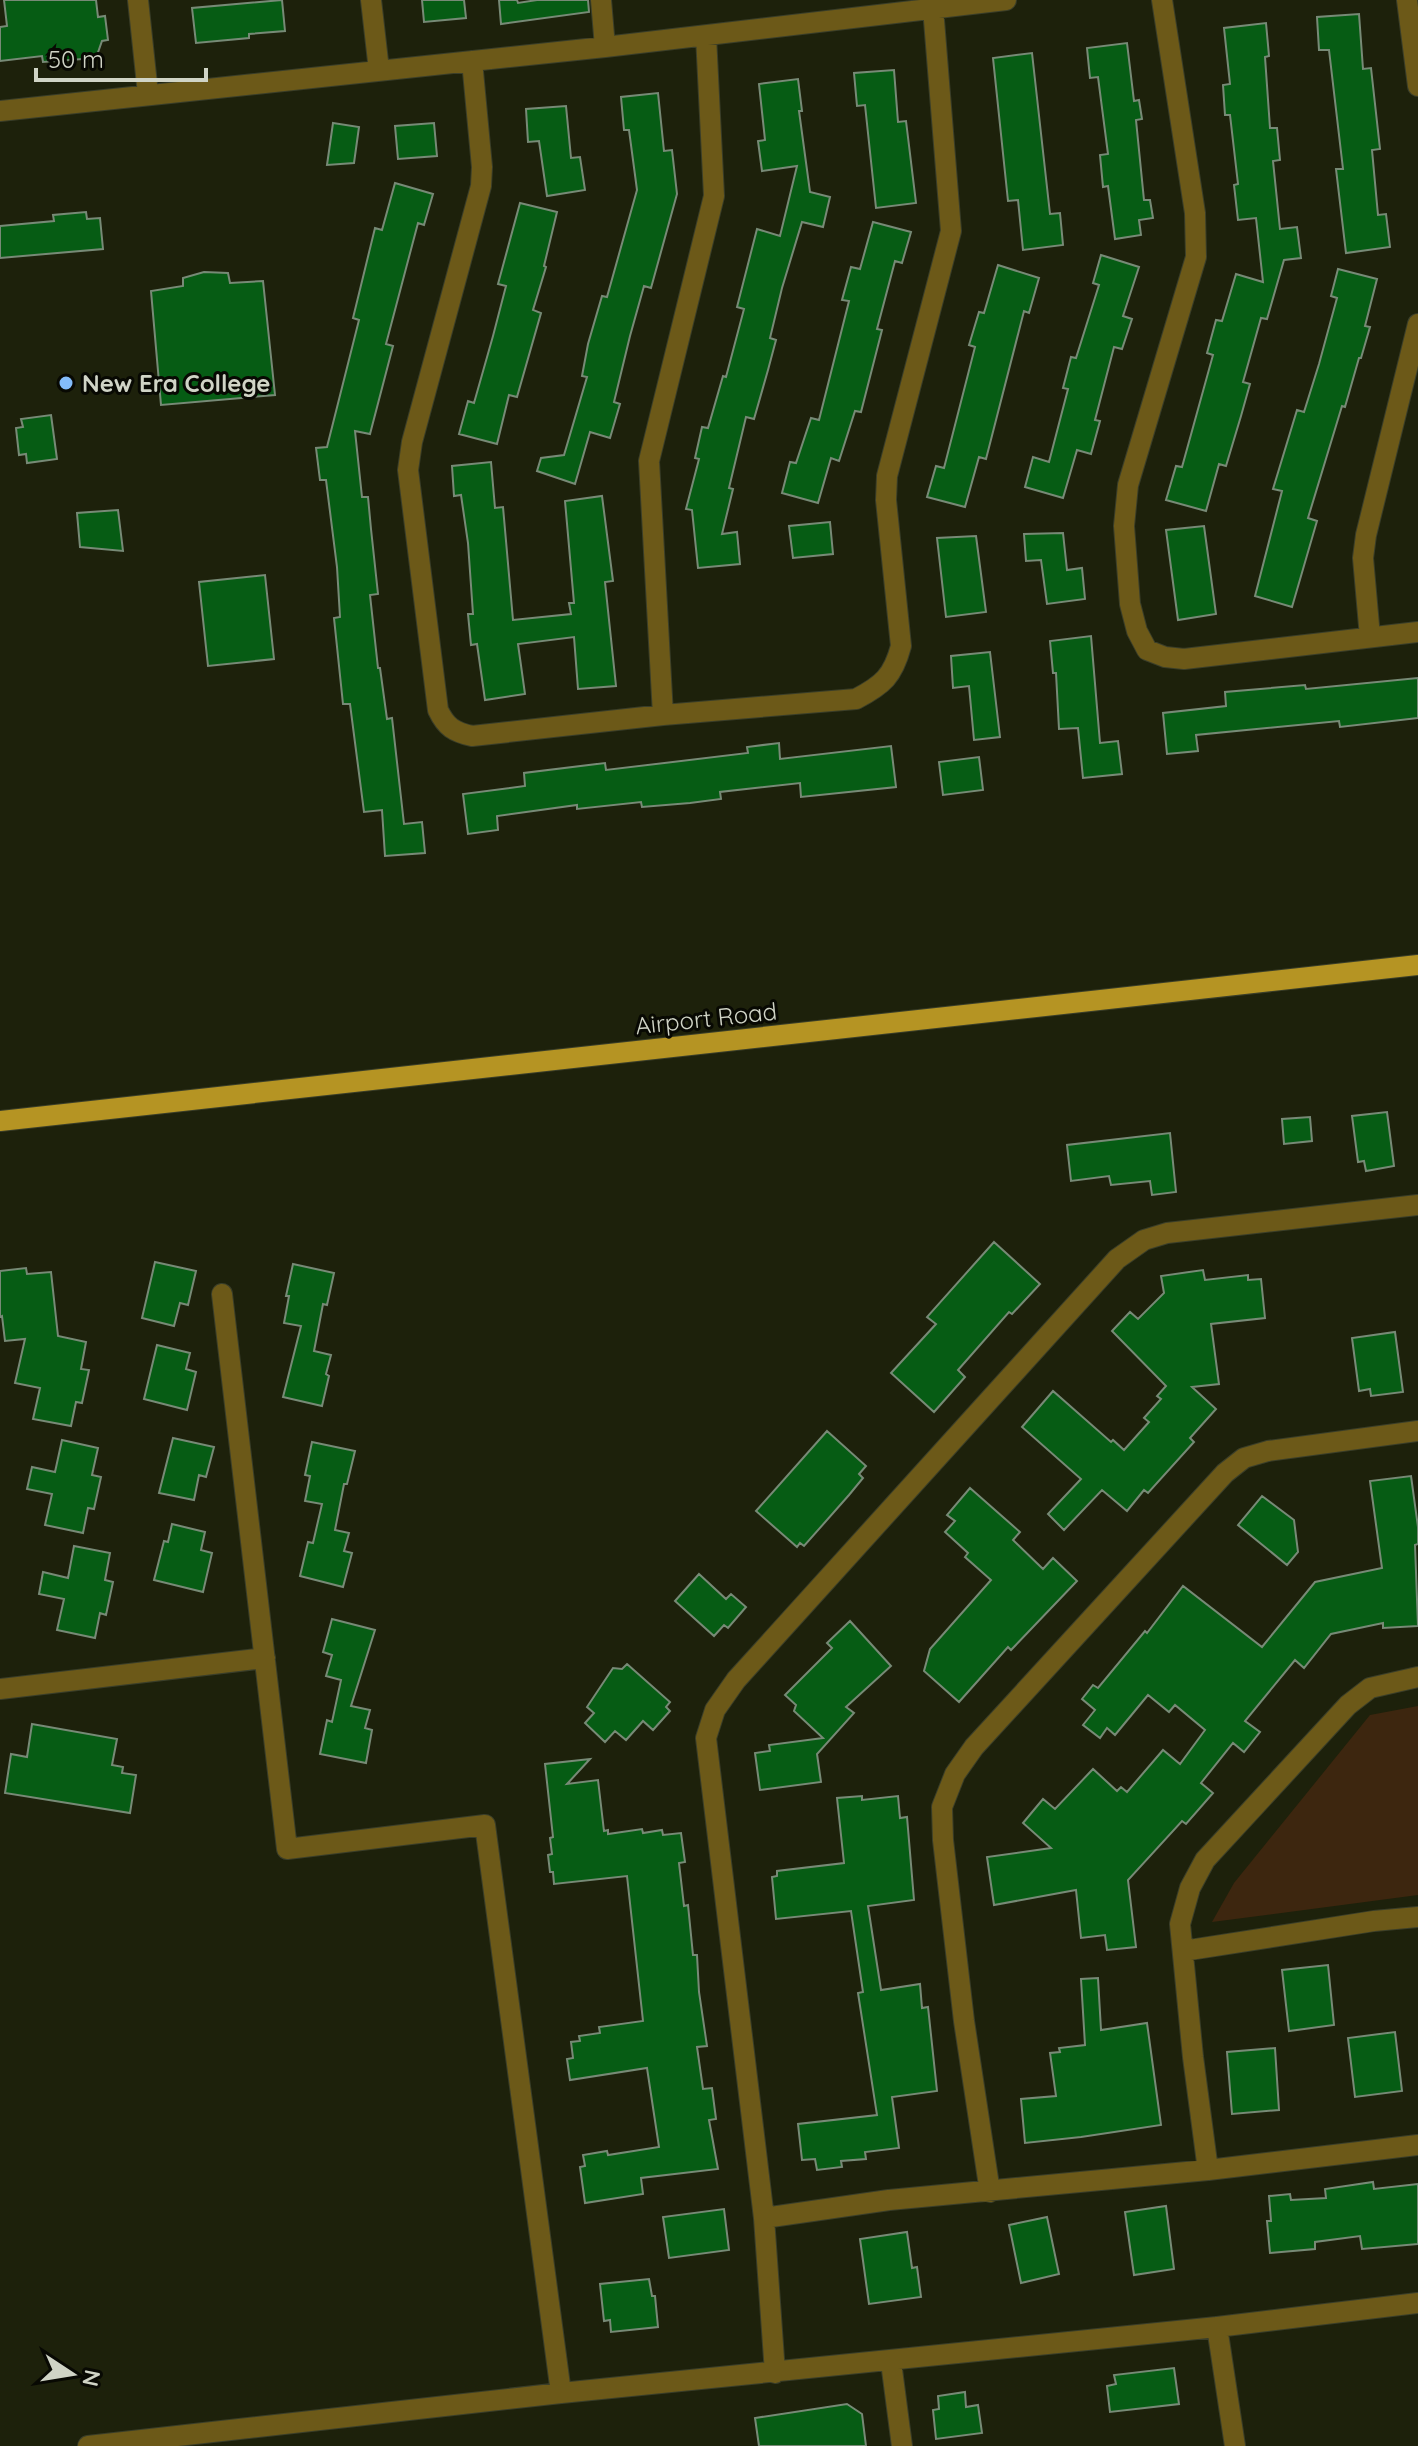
<svg xmlns="http://www.w3.org/2000/svg" width="1418" height="2446" viewBox="0 0 1418 2446" font-family="Quicksand,sans-serif">
	<style>
		.green { fill: #3d260f }
		.building { fill: #065c14; stroke: #778a76; stroke-width: 2 }
		.lines { fill: none; stroke-linecap: round; stroke-linejoin: round }
		.minor-casing { stroke: #3a3e29; stroke-width: 22 }
		.major-casing { stroke: #3a3e29; stroke-width: 22 }
		.minor { stroke: #6c5918; stroke-width: 20 }
		.major { stroke: #b59423; stroke-width: 20 }
		.poi-dot { fill: #83bcfa; stroke: #080903; stroke-width: 3 }
		.labels { text-anchor: middle; dominant-baseline: central; stroke-width: 6; stroke-linejoin: round; paint-order: stroke }
		.poi-label { font-size: 24px; font-weight: bold; fill: #d0d4c6; stroke: #080903; text-anchor: start }
		.street-label { font-size: 24px; fill: #d0d4c6; stroke: #080903 }
	</style>
	<rect width="100%" height="100%" fill="#1d210b"/>
	<path class="green" d="M1418,1706V1895L1212,1922L1234,1883L1370,1715Z"/>
	<path class="building" d="M4,0H96L98,17L105,16L108,40L102,41L96,58L43,62L42,56L0,61V27L7,26Z
		M282,0L285,31L249,34V38L196,43L192,8Z
		M422,0H464L466,18L424,22Z
		M499,0H517L518,3L537,0H588L589,12L501,24Z
		M1359,14L1363,69L1371,68L1380,149L1372,150L1378,215L1386,214L1390,247L1346,253L1336,169H1343L1329,50H1319L1317,17Z
		M1266,23L1269,56L1265,57L1270,128H1277L1280,160L1273,161L1280,229L1297,227L1301,258L1284,260L1267,319L1261,318L1243,382L1250,384L1241,416L1226,466L1219,464L1206,511L1166,500L1176,466L1182,467L1213,355L1207,353L1216,320L1222,321L1236,274L1263,282L1256,218L1238,220L1234,185L1238,184L1230,115H1225L1223,85L1230,84L1224,28Z
		M1127,43L1134,101L1139,100L1142,119L1136,120L1144,200H1150L1153,218L1139,220L1141,235L1115,239L1108,186L1103,187L1100,155L1108,154L1098,77L1090,78L1087,48Z
		M1032,53L1050,214L1060,213L1063,245L1023,250L1018,200L1008,201L993,58Z
		M894,70L898,122L906,121L916,203L876,208L865,105L857,106L854,73Z
		M798,79L802,111H799L810,192L830,197L823,227L802,222L782,288L770,338L776,340L768,370L754,419L746,417L729,488L733,489L722,534L737,532L740,564L698,568L692,510L686,509L699,459L695,458L702,427L708,428L723,376L726,377L744,309L737,307L757,229L780,236L797,166L762,171L758,141L765,140L759,84Z
		M658,93L664,151L672,150L677,194L651,288L644,286L630,336L614,402L620,404L610,438L590,432L575,484L537,471L541,458L564,455L587,377L582,376L588,344L602,296L607,297L637,190L629,130H624L621,97Z
		M566,106L571,158L580,157L585,190L547,196L539,141L528,142L526,109Z
		M333,123L359,127L354,163L327,165Z
		M434,123L437,156L398,159L395,126Z
		M395,183L433,194L424,225L418,223L386,344L393,346L370,434L355,431L362,497H368L371,529L378,594L370,595L378,668H380L387,719L392,718L404,824L422,822L425,853L385,856L382,810L364,812L350,704H343L334,618L340,617L337,567L326,480H320L316,448L327,447L359,320L353,318L375,228L382,230Z
		M520,203L557,212L544,266L546,267L533,310L541,313L517,397L509,395L497,444L459,434L468,401L474,403L493,336L506,286L498,284Z
		M86,212L87,219L100,218L103,249L0,258V226L54,221L53,215Z
		M873,222L911,232L902,263L895,261L877,329L882,330L861,412L855,411L839,461L831,458L818,503L782,493L790,462L796,463L811,418L819,420L849,301L842,300L851,267L860,269Z
		M1101,255L1139,267L1123,316L1132,319L1122,349L1114,347L1095,420L1100,421L1091,454L1077,450L1063,498L1025,487L1033,457L1049,462L1068,389L1063,388L1071,357L1076,358L1099,285L1093,283Z
		M998,265L1039,278L1029,313L1024,311L986,459L979,457L965,507L927,497L936,466L944,468L975,347L969,345L979,312L984,313Z
		M1338,269L1377,279L1365,326L1370,327L1361,358H1359L1345,407L1342,406L1308,518L1317,521L1292,607L1255,596L1282,491L1273,489L1297,410L1304,412L1319,364L1337,298L1331,296Z
		M204,272L228,273L230,283L263,281L275,395L161,405L151,291L183,286V278Z
		M51,415L57,459L27,463L26,454L19,455L16,428L23,427L21,419Z
		M491,462L495,508L503,507L513,620L571,614L569,603H574L565,501L602,496L613,581L605,582L616,686L578,689L574,637L518,644L525,694L485,700L477,644L471,645L468,614H473L468,543L461,495L454,496L452,466Z
		M118,510L123,551L80,547L77,513Z
		M830,522L833,554L793,558L789,526Z
		M1204,526L1216,614L1178,620L1166,530Z
		M1063,533L1067,570L1082,568L1085,599L1047,604L1041,560L1026,561L1024,534Z
		M976,536L986,612L946,617L937,538Z
		M265,575L274,659L208,666L199,582Z
		M1091,636L1100,743L1118,741L1122,774L1083,778L1078,728L1059,729L1056,673H1053L1050,641Z
		M990,652L1000,737L974,740L969,686L953,688L951,656Z
		M1418,678V718L1340,727L1339,721L1196,735L1198,751L1167,754L1163,713L1226,706L1225,692L1305,685L1306,689Z
		M779,743L780,759L891,746L896,787L801,797L800,783L720,792L721,799L690,803L642,807L641,802L577,809V805L497,816L498,830L468,834L463,794L525,786L524,773L605,763L606,770L748,753L747,747Z
		M979,757L983,790L943,795L939,762Z
		M1387,1112L1394,1166L1366,1171L1364,1161L1358,1162L1352,1116Z
		M1310,1117L1312,1141L1284,1144L1282,1119Z
		M1170,1133L1176,1192L1152,1195L1150,1181L1111,1185L1109,1176L1071,1181L1067,1145Z
		M994,1242L1040,1284L1012,1314L1009,1312L958,1370L965,1377L934,1412L891,1373L936,1324L927,1317Z
		M155,1262L196,1271L188,1305L180,1303L174,1326L142,1318Z
		M293,1264L334,1273L327,1305L323,1304L314,1351L331,1355L326,1374L329,1376L322,1406L283,1397L301,1326L284,1323L289,1296H286Z
		M26,1268L27,1274L51,1272L58,1336L86,1342L81,1369L89,1370L82,1403L76,1402L71,1426L33,1419L40,1388L15,1383L25,1339L5,1341L2,1316L0,1317V1271Z
		M1203,1270L1205,1280L1248,1275V1280L1261,1279L1265,1318L1211,1324L1219,1384L1192,1387L1216,1409L1190,1438L1194,1442L1148,1493L1144,1490L1127,1511L1102,1490L1064,1530L1048,1514L1081,1479L1022,1427L1053,1391L1111,1442L1113,1440L1124,1450L1149,1422L1144,1418L1161,1399L1157,1396L1166,1386L1112,1331L1130,1312L1138,1319L1164,1293L1161,1276Z
		M1395,1332L1403,1392L1371,1396L1370,1389L1359,1391L1352,1338Z
		M157,1345L190,1353L186,1369L196,1372L187,1410L144,1399Z
		M827,1431L866,1466L859,1474L863,1478L849,1495L804,1546L800,1543L797,1547L756,1511Z
		M173,1438L214,1447L206,1477L199,1475L194,1500L159,1493Z
		M62,1440L98,1448L92,1475L101,1477L94,1509L88,1508L83,1533L45,1525L52,1494L27,1489L32,1467L55,1472Z
		M312,1442L355,1451L347,1484H344L335,1530L349,1533L344,1551L352,1553L343,1587L300,1576L308,1542L313,1543L322,1504L305,1501L310,1476L305,1475Z
		M1411,1476L1418,1527V1544L1415,1545L1418,1626L1383,1628V1623L1331,1634L1304,1668L1295,1660L1245,1721L1260,1732L1244,1752L1233,1743L1201,1783L1213,1793L1186,1824L1182,1821L1128,1880L1136,1947L1107,1950L1105,1935L1081,1938L1076,1890L994,1905L987,1857L1051,1848L1023,1823L1043,1799L1055,1809L1093,1769L1117,1791L1121,1787L1127,1792L1163,1750L1180,1764L1205,1730L1175,1705L1169,1712L1148,1695L1115,1735L1107,1728L1100,1738L1083,1725L1095,1710L1082,1699L1093,1685L1098,1688L1145,1631L1147,1633L1183,1586L1262,1647L1315,1582L1382,1568L1370,1481Z
		M970,1488L1020,1532L1013,1540L1043,1569L1053,1558L1077,1581L1011,1650L1008,1647L959,1702L924,1671L930,1649L991,1580L965,1557L968,1553L945,1532L955,1521L947,1515Z
		M1262,1496L1294,1520L1298,1552L1287,1565L1238,1525Z
		M172,1524L205,1532L201,1550L212,1553L203,1592L154,1580L164,1541L168,1542Z
		M74,1546L110,1553L105,1580L113,1582L106,1615L100,1613L95,1638L57,1630L64,1599L39,1594L43,1572L68,1578Z
		M699,1574L726,1599L731,1594L746,1607L728,1628L724,1625L714,1636L675,1601Z
		M332,1619L375,1630L351,1706L370,1710L365,1728L372,1730L366,1763L320,1754L327,1720L332,1722L341,1680L326,1676L332,1655L323,1652Z
		M850,1621L891,1666L846,1707L854,1713L817,1754L821,1782L760,1790L755,1753L770,1751L769,1745L823,1738L794,1711L796,1705L785,1695L832,1648L827,1643Z
		M627,1664L670,1702L666,1707L670,1711L653,1730L643,1721L626,1740L615,1731L605,1742L585,1723L594,1713L587,1707L613,1668L622,1669Z
		M32,1724L117,1739L112,1765L123,1767L122,1773L136,1775L130,1813L5,1793L11,1754L27,1757Z
		M590,1759L567,1784L598,1780L604,1831L608,1830V1834L642,1829L643,1833L662,1830L663,1835L681,1833L685,1862L679,1863L684,1906L688,1905L693,1955H697L699,1992L707,2046L697,2047L703,2089L712,2088L716,2119L709,2120L718,2169L641,2178L643,2194L585,2203L580,2167L585,2166L583,2155L607,2151L608,2155L659,2147L647,2068L570,2080L567,2059L573,2058L571,2042L580,2041L579,2036L600,2033L599,2027L643,2021L627,1876L554,1884L553,1872H550L548,1855L552,1854L550,1838L553,1837L545,1764Z
		M862,1796V1800L898,1796L900,1818L907,1817L914,1900L868,1906L881,1990L920,1984L922,2008L928,2007L937,2091L892,2097L899,2148L865,2152L866,2159L841,2161L842,2167L817,2170L815,2159L802,2160L798,2124L877,2115L858,1993L863,1992L851,1911L776,1919L772,1877L777,1876V1871L844,1863L837,1798Z
		M1328,1965L1334,2025L1289,2031L1282,1970Z
		M1098,1978L1101,2030L1147,2023L1161,2125L1081,2137L1025,2143L1021,2099L1056,2096L1050,2053L1060,2052L1059,2048L1085,2045L1081,1979Z
		M1395,2032L1402,2091L1355,2097L1348,2038Z
		M1275,2048L1279,2110L1232,2114L1227,2052Z
		M1373,2182L1374,2189L1418,2184V2244L1362,2249L1360,2236L1315,2242V2249L1270,2253L1267,2221H1271L1269,2196L1290,2194L1291,2200L1326,2198L1325,2189Z
		M1166,2206L1174,2269L1134,2275L1125,2212Z
		M724,2209L729,2250L669,2258L663,2217Z
		M1047,2217L1059,2274L1021,2283L1009,2225Z
		M907,2232L912,2268L917,2267L921,2297L869,2304L860,2239Z
		M649,2279L652,2296H655L658,2327L611,2332L610,2320L604,2321L600,2284Z
		M1174,2368L1179,2404L1110,2412L1107,2386L1116,2384L1114,2375Z
		M965,2392L966,2407L978,2405L982,2433L936,2439L933,2410L939,2409L938,2396Z
		M847,2404L862,2414L866,2446H759L755,2418Z"/>
	<g class="lines">
		<defs>
			<path id="minor" d="M138,0L148,94
				M371,0L379,70
				M601,0L605,47
				M1162,0L1195,213L1196,257L1128,485L1124,526L1130,604L1137,631L1147,650L1165,657L1184,659L1418,632
				M1407,0L1418,86
				M472,61L482,167L481,186L412,442L408,470L438,710C446,727 454,732 472,736L663,715L856,699C883,685 893,676 901,646L886,500L887,476L951,231L933,8
				M0,111L605,47L1006,0
				M1370,637L1363,558L1366,535L1418,324
				M663,715L649,461L714,196L706,36
				M222,1294L287,1849L485,1825L561,2393
				M0,1689L265,1658
				M1183,1951L1374,1921L1418,1917
				M1208,2170L1193,2057L1180,1924L1190,1888L1205,1860L1348,1705L1370,1688L1418,1677
				M990,2192L964,2021L943,1840L942,1807L955,1774L974,1747L1225,1473L1244,1458L1268,1451L1418,1431
				M764,2218L889,2200L1208,2170L1418,2145
				M1217,2327L1235,2446
				M891,2362L902,2446
				M775,2373L764,2218L706,1738L715,1710L736,1680L1117,1259L1144,1240L1167,1233L1418,1205
				M88,2446L561,2393L1217,2327L1418,2303"/>
			<path id="major" d="M0,1121L1418,965"/>
		</defs>
		<use href="#minor" class="minor-casing"/>
		<use href="#major" class="major-casing"/>
		<use href="#minor" class="minor"/>
		<use href="#major" class="major"/>
	</g>
	<circle class="poi-dot" cx="66" cy="383" r="8"/>
	<g class="labels">
		<g class="poi-label">
			<text x="82" y="383">New Era College</text>
		</g>
		<g class="street-label">
			<text transform="translate(706 1018) rotate(-6)">Airport Road</text>
		</g>
	</g>
	<g transform="translate(72 2374) rotate(102)" stroke="#080903" stroke-width="6" paint-order="stroke">
	<path d="M0-6L14 30L0 20L-14 30Z" fill="#d0d4c6"/>
	<text y="-12" font-size="22" font-weight="bold" text-anchor="middle" fill="#d0d4c6">N</text>
	</g>
	<path d="M36 68v12h170v-12" fill="none" stroke="#d0d4c6" stroke-width="4"/>
	<text x="48" y="68" font-size="24" fill="#d0d4c6" stroke="#080903" stroke-width="6" paint-order="stroke">50 m</text>
</svg>
